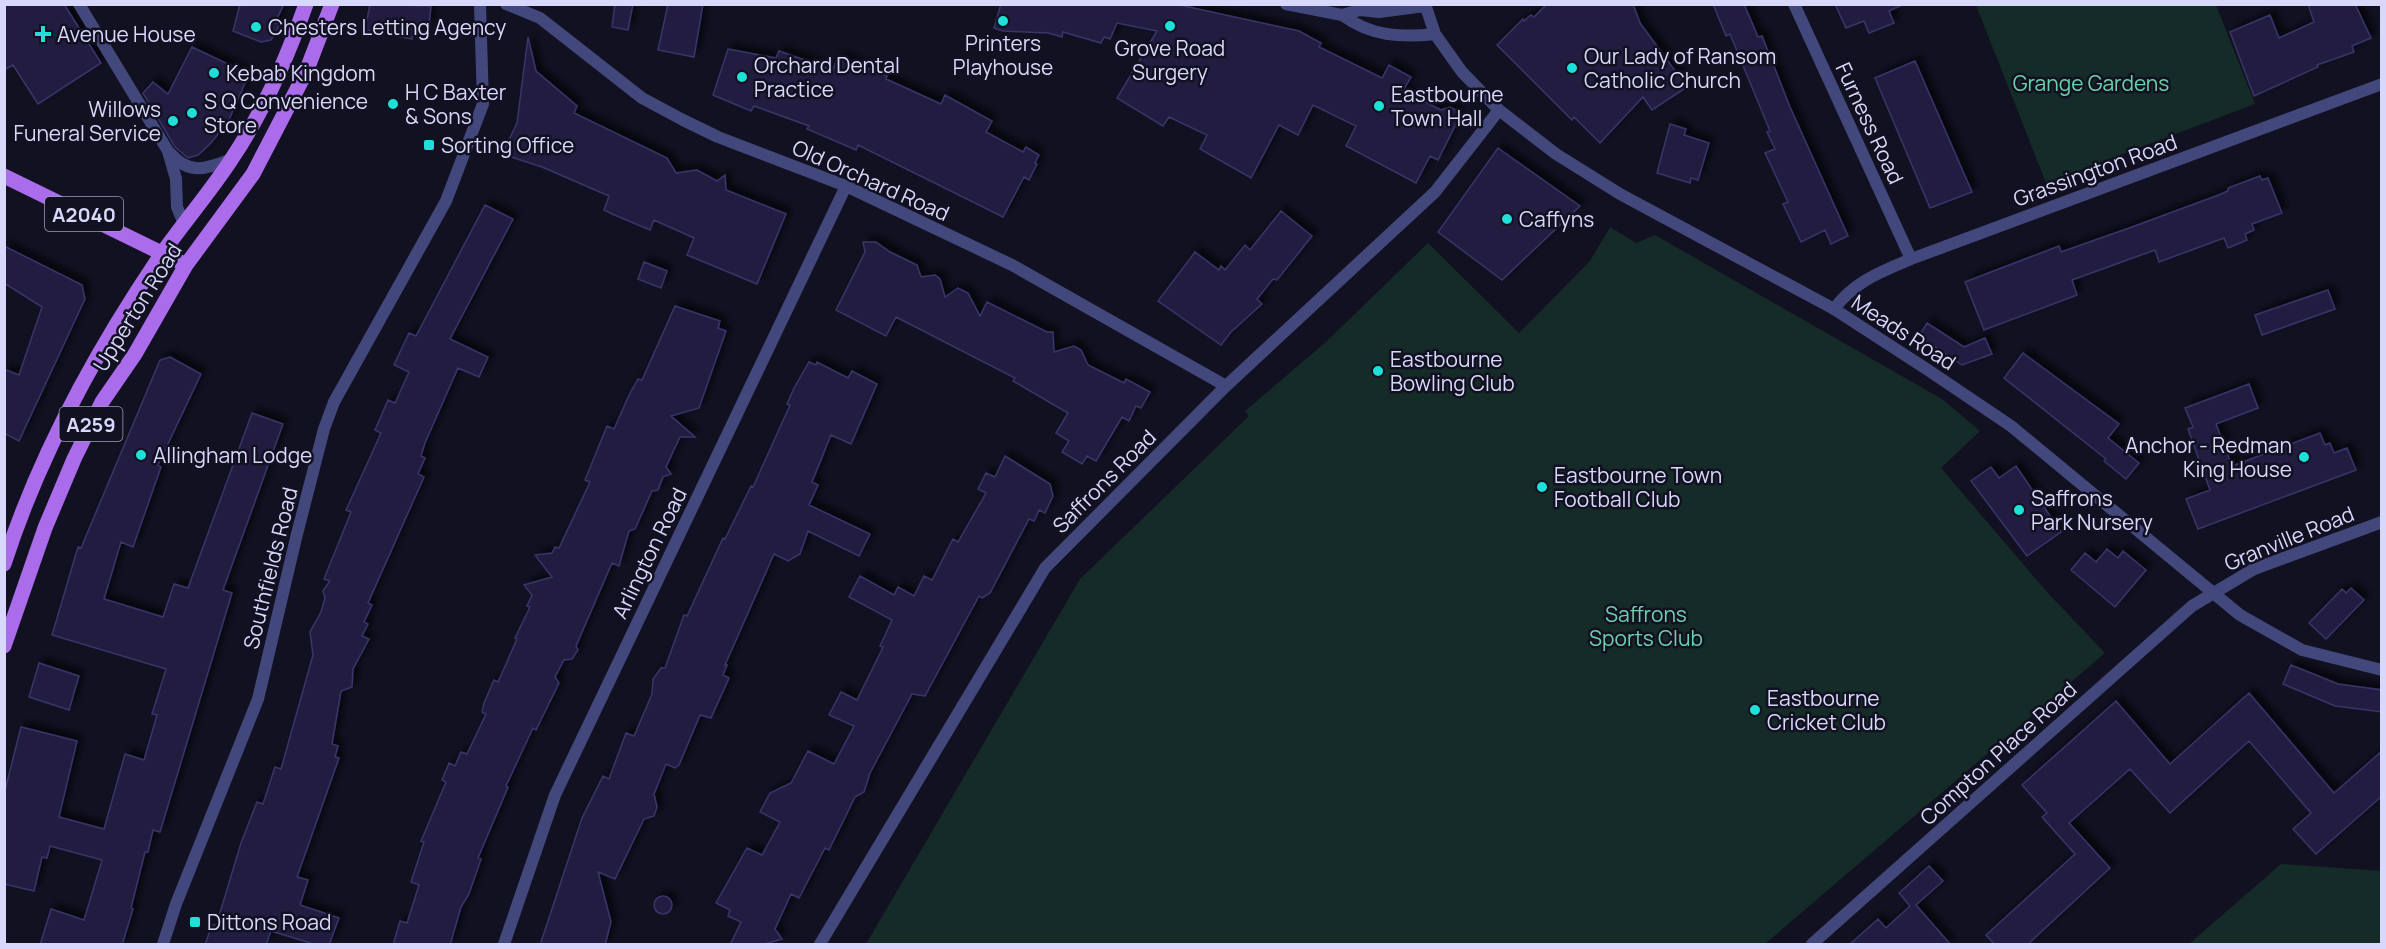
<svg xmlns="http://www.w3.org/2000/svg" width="2386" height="949" viewBox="0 0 2386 949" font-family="Manrope,sans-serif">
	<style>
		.green { fill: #152b27 }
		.building { fill: #221f41; stroke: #38346a; stroke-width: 1.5; filter: url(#shadow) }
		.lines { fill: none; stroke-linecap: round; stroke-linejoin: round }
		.minor { stroke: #42487b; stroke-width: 12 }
		.tertiary { stroke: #42487b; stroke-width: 12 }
		.primary { stroke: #ab6cec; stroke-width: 15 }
		.poi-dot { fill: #1de0d9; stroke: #121122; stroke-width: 2 }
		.labels { text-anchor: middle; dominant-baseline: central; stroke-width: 5; stroke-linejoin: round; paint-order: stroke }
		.shield { fill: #121122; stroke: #9c9cb9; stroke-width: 1.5 }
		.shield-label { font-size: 20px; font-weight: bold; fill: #d7d8fa }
		.poi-label { font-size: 21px; fill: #d7d8fa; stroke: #121122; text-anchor: start }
		.park-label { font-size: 21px; fill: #6cd1aa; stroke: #121122 }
		.street-label { font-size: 21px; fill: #d7d8fa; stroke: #121122 }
	</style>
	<defs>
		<filter id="shadow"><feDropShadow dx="5.5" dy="-5.5" stdDeviation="3" flood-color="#0009"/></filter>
	</defs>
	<rect width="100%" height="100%" fill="#121122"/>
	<path class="green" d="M1976,5H2216L2255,104L2046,183Z
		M1610,227L1636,243L1655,235L1942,399L1980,431L1941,468L2047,592L2105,653L1765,944H866L1080,579L1249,416L1245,411L1327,341L1428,243L1519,333L1590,261Z
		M2281,864L2381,871V944H2189Z"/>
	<path class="building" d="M4,4H64L101,63L38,104L13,65L4,70Z
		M240,4H284L275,23L280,24L271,40L261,42L233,31Z
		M370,4L431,6L429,26L414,23L412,39L365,30Z
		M615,4H633L628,30L612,27Z
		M668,4H703L694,57L658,50Z
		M1001,4H1175L1299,31L1321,43L1319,47L1382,78L1389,65L1411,77L1403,91L1441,110L1450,107L1456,110L1459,118L1438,160L1430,156L1416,183L1346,146L1356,126L1313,105L1298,135L1279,125L1251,178L1200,149L1207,135L1169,117L1163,126L1117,98L1157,31L1117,23L1110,39L1104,37L1101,43L1063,32L1062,37L1048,33L1003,31L994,28Z
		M1547,4H1633L1640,23L1687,87L1652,110L1643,97L1600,143L1574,117L1572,120L1497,45L1523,19L1524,21L1531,15L1534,17Z
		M1713,4H1744L1758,37L1762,36L1790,107L1848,236L1831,244L1825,230L1801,242L1783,204L1788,202L1765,153L1775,149L1767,132L1770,131L1730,34L1726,36Z
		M1835,4H1902V5L1889,11L1894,23L1869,33L1864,21L1846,28Z
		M2308,4H2355L2371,38L2352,46L2354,52L2317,65L2318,67L2254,96L2230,32L2270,15L2279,38L2314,22Z
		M528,37L536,71L577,106L574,113L667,158L676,173L697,170L717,181L725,175L726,190L786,214L757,284L687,255L694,238L654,220L650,230L612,214L604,210L609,196L542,167L502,154L517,123Z
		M192,47L249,74L228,122L210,144L198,155L188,158L175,147L143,93L153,82L168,94Z
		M728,49L776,58L779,51L833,70L838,56L887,76L886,79L941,104L945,95L992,121L986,132L1023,152L1026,147L1039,155L1035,163L1037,164L1029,180L1024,177L1003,217L858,145L856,150L807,129L809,126L754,106L751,111L713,95Z
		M1915,61L1972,192L1930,208L1875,78Z
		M1670,124L1686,129L1684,135L1709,143L1698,180L1691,178L1690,183L1657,173Z
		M1498,148L1580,206L1502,280L1438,232Z
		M2260,176L2262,180L2268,178L2282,213L2252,224L2254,230L2245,234L2247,240L2228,248L2224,238L2159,262L2155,250L2072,280L2077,295L1984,330L1965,282L2059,246L2061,252L2132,227L2216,196L2228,191V188Z
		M485,205L513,219L450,339L488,357L479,377L458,368L425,443L421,456L425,458L418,474L424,477L368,603L372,605L364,622L368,624L362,636L369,639L353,669L352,687L341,691L332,744L338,746L335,757L339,758L297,877L308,880L300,905L339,918L329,945H317L271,931L266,945H205L212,924L216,926L241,843L257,802L263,804L275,767L281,769L313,655L310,632L321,612L325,598L323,591L330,581L324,579L351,512L346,510L381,433L375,430L388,400L395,403L409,372L394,365L409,333L416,336Z
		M1281,211L1312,236L1277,280L1273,279L1257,299L1262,304L1231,332L1221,345L1158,301L1195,252L1219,270L1221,266L1225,270L1245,245L1250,250Z
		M863,242H876L890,252L917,265L921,277L935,275L940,279L945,297L958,288L968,293L980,316L987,302L1047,332H1053L1054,352L1074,346L1081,350L1088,365L1124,383L1126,379L1150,392L1141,408L1136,406L1129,421L1122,417L1096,461L1087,456L1082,464L1062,452L1069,441L1056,433L1068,413L1013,381L1015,378L896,317L886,336L836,310L865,252Z
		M4,246L82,285L85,299L19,441L4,433V369L19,375L42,307L4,283Z
		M644,262L667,271L661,288L638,279Z
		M2328,290L2335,309L2262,335L2255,315Z
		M675,306L720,321L718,328L726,331L699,408L671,416L695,437H680L666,467L671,474L663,477L658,490L652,491L635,529L629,531L619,566L612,563L576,646L578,650L572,659L564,660L555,677L559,683L536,730L533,728L506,786L508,787L478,858L481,859L469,894L461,907L450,945H393L400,921L407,923L419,885L411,882L424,842L421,841L446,782L442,780L449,763L455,766L461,752L467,754L486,714L482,712L484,703L494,680L498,682L517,639L515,638L530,607L527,606L532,595L524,585L552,577L535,555L552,553L555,547L559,548L590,482L585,480L607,426L614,429L630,393L638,379L642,380Z
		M1927,323L1964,347L1985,338L1992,354L1962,365L1919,336Z
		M2023,353L2119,424L2108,438L2139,463L2126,479L2104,461L2106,459L2004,378Z
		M170,357L201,374L158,465L161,467L133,547L121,542L104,599L163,617L174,584L188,588L252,413L283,424L223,590L232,593L160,832L153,830L148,852H145L131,908L133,909L122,945H40L51,909L84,920L102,860L50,846L47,858L42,857L34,891L4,884V794L21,727L77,741L59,817L104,829L125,754L144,760L157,715L152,714L166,669L52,635L78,547L81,548L160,360Z
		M809,362L816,365L817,362L848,378L852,371L877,384L851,444L831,435L812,482L818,485L809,505L870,534L859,556L808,531L800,554L788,561L774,554L725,665H727L723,675L729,678L711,718L700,715L679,765L675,768L666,764L654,794L657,807L654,816L644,819L615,879L598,872L611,922L605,945H540L582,818L603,776L609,779L626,733L634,736L652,694L653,679L661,668H665L684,615L687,616L723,538L725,539L751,486L753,487L790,405L787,404L794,388Z
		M2249,384L2258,408L2216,424L2232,466L2320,433L2325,445L2330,443L2334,453L2347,448L2356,470L2198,529L2186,499L2210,490L2188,429L2193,427L2185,408Z
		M1005,456L1050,484L1053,496L1045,513L1039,510L1034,521L1029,519L990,593L982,598L979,596L925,696L912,694L870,773L864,792L855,797L829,850L825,848L799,898L791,894L775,929L782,939L761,945H730L741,922L728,916L730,910L716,903L747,848L762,855L780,822L760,812L770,793L791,783L808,751L834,764L854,726L829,715L841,692L857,700L883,647L880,646L892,620L849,597L860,576L894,595L898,587L914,596L924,576L932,580L953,539L958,542L986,493L978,489L986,473L995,477Z
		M2016,466L2061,532L2027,556L1971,481L1991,467L1999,478Z
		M2107,549L2118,558L2123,551L2146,570L2115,607L2071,570L2085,553L2096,562Z
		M2351,588L2364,600L2326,639L2309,623L2342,589L2346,593Z
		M39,663L79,676L69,710L29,697Z
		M2291,665L2338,684L2382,690V712L2335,706L2283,684Z
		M2249,693L2334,793L2382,751V796L2316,854L2293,829L2311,813L2249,741L2170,813L2130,769L2069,823L2110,868L2027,945H1995L1986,935L2075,854L2042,817L2047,813L2022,785L2116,701L2170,764Z
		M1929,866L1943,881L1916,905L1951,945H1849L1878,919L1886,928L1910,906L1899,893Z
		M654 905a9 9 0 1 1 18 0a9 9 0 1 1-18 0Z"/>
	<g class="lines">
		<path class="minor" d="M79,4L168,151L176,179L177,207L184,224
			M506,4L540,18L642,98L683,120L718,137L846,186L1012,265L1226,386
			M1794,4L1911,259
			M171,154C190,176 208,168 232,159
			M1834,309C1855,281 1879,273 1911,259L2382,84
			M163,944L176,904L258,699L296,538L324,429L334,402L446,201L483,104L480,4
			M504,944L555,795L846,186
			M820,944L1045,568L1226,386L1435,192L1499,110
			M1812,944L2192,606L2254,569L2382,522"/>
		<path class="tertiary" d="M1286,4L1342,15L1360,10L1379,12L1425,6
			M1425,4L1435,34L1462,72L1499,110L1556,154L1620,194L1834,309L1928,370L2011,426L2240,615L2302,650L2382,670
			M1342,15C1371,36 1400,38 1435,34"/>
		<path class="primary" d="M4,176L186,265
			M4,564C40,452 97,349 163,252C185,221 210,192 231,160C263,112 287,59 306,4
			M4,646L45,528L74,459L102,402L135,354L186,265L253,174L306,72L332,4"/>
	</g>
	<g class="poi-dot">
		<circle cx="1003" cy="21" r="6"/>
		<circle cx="1170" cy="26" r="6"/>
		<circle cx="256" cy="27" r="6"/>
		<path d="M40 25h6v6h6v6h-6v6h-6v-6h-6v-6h6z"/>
		<circle cx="1572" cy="68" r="6"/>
		<circle cx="214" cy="73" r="6"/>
		<circle cx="742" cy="77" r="6"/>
		<circle cx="393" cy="104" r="6"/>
		<circle cx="1379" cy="106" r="6"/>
		<circle cx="192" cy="113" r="6"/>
		<circle cx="173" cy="121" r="6"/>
		<rect x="423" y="139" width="12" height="12" rx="3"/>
		<circle cx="1507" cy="219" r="6"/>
		<circle cx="1378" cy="371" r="6"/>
		<circle cx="141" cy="455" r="6"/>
		<circle cx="2304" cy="457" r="6"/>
		<circle cx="1542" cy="487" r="6"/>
		<circle cx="2019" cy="510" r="6"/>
		<circle cx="1755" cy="710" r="6"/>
		<rect x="189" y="916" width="12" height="12" rx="3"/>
	</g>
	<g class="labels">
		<g class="shield">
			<rect x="45" y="197" width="78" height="34" rx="4.5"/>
			<rect x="59.5" y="407" width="63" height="34" rx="4.5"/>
		</g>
		<g class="shield-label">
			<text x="84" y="214">A2040</text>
			<text x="91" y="424">A259</text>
		</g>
		<g class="poi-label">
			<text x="268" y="27">Chesters Letting Agency</text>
			<text x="57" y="34">Avenue House</text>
			<text x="1003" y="43" text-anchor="middle">Printers<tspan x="1003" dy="24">Playhouse</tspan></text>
			<text x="1170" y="48" text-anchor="middle">Grove Road<tspan x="1170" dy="24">Surgery</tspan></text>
			<text x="1584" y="56">Our Lady of Ransom<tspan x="1584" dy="24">Catholic Church</tspan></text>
			<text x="754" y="65">Orchard Dental<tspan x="754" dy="24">Practice</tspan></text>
			<text x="226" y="73">Kebab Kingdom</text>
			<text x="405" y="92">H C Baxter<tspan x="405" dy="24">&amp; Sons</tspan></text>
			<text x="1391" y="94">Eastbourne<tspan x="1391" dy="24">Town Hall</tspan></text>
			<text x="204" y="101">S Q Convenience<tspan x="204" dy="24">Store</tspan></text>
			<text x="161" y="109" text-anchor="end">Willows<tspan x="161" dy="24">Funeral Service</tspan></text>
			<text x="441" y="145">Sorting Office</text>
			<text x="1519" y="219">Caffyns</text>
			<text x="1390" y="359">Eastbourne<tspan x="1390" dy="24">Bowling Club</tspan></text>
			<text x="2292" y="445" text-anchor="end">Anchor - Redman<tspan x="2292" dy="24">King House</tspan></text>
			<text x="153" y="455">Allingham Lodge</text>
			<text x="1554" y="475">Eastbourne Town<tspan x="1554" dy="24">Football Club</tspan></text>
			<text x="2031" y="498">Saffrons<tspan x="2031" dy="24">Park Nursery</tspan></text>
			<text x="1767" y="698">Eastbourne<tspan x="1767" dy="24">Cricket Club</tspan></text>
			<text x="207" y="922">Dittons Road</text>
		</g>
		<g class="park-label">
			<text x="2091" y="83">Grange Gardens</text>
			<text x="1646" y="614">Saffrons<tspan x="1646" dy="24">Sports Club</tspan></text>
		</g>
		<g class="street-label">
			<text transform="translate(1870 123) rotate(65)">Furness Road</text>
			<text transform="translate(2095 170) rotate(-20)">Grassington Road</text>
			<text transform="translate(871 180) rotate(24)">Old Orchard Road</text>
			<text transform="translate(137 307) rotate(-58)">Upperton Road</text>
			<text transform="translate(1904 332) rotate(33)">Meads Road</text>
			<text transform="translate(1104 481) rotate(-45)">Saffrons Road</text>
			<text transform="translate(2289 538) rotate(-22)">Granville Road</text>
			<text transform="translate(649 553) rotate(-64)">Arlington Road</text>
			<text transform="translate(270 568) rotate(-76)">Southfields Road</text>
			<text transform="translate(1998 753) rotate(-42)">Compton Place Road</text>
		</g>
	</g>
	<rect width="2386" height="949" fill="none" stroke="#d7d8fa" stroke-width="12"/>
</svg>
